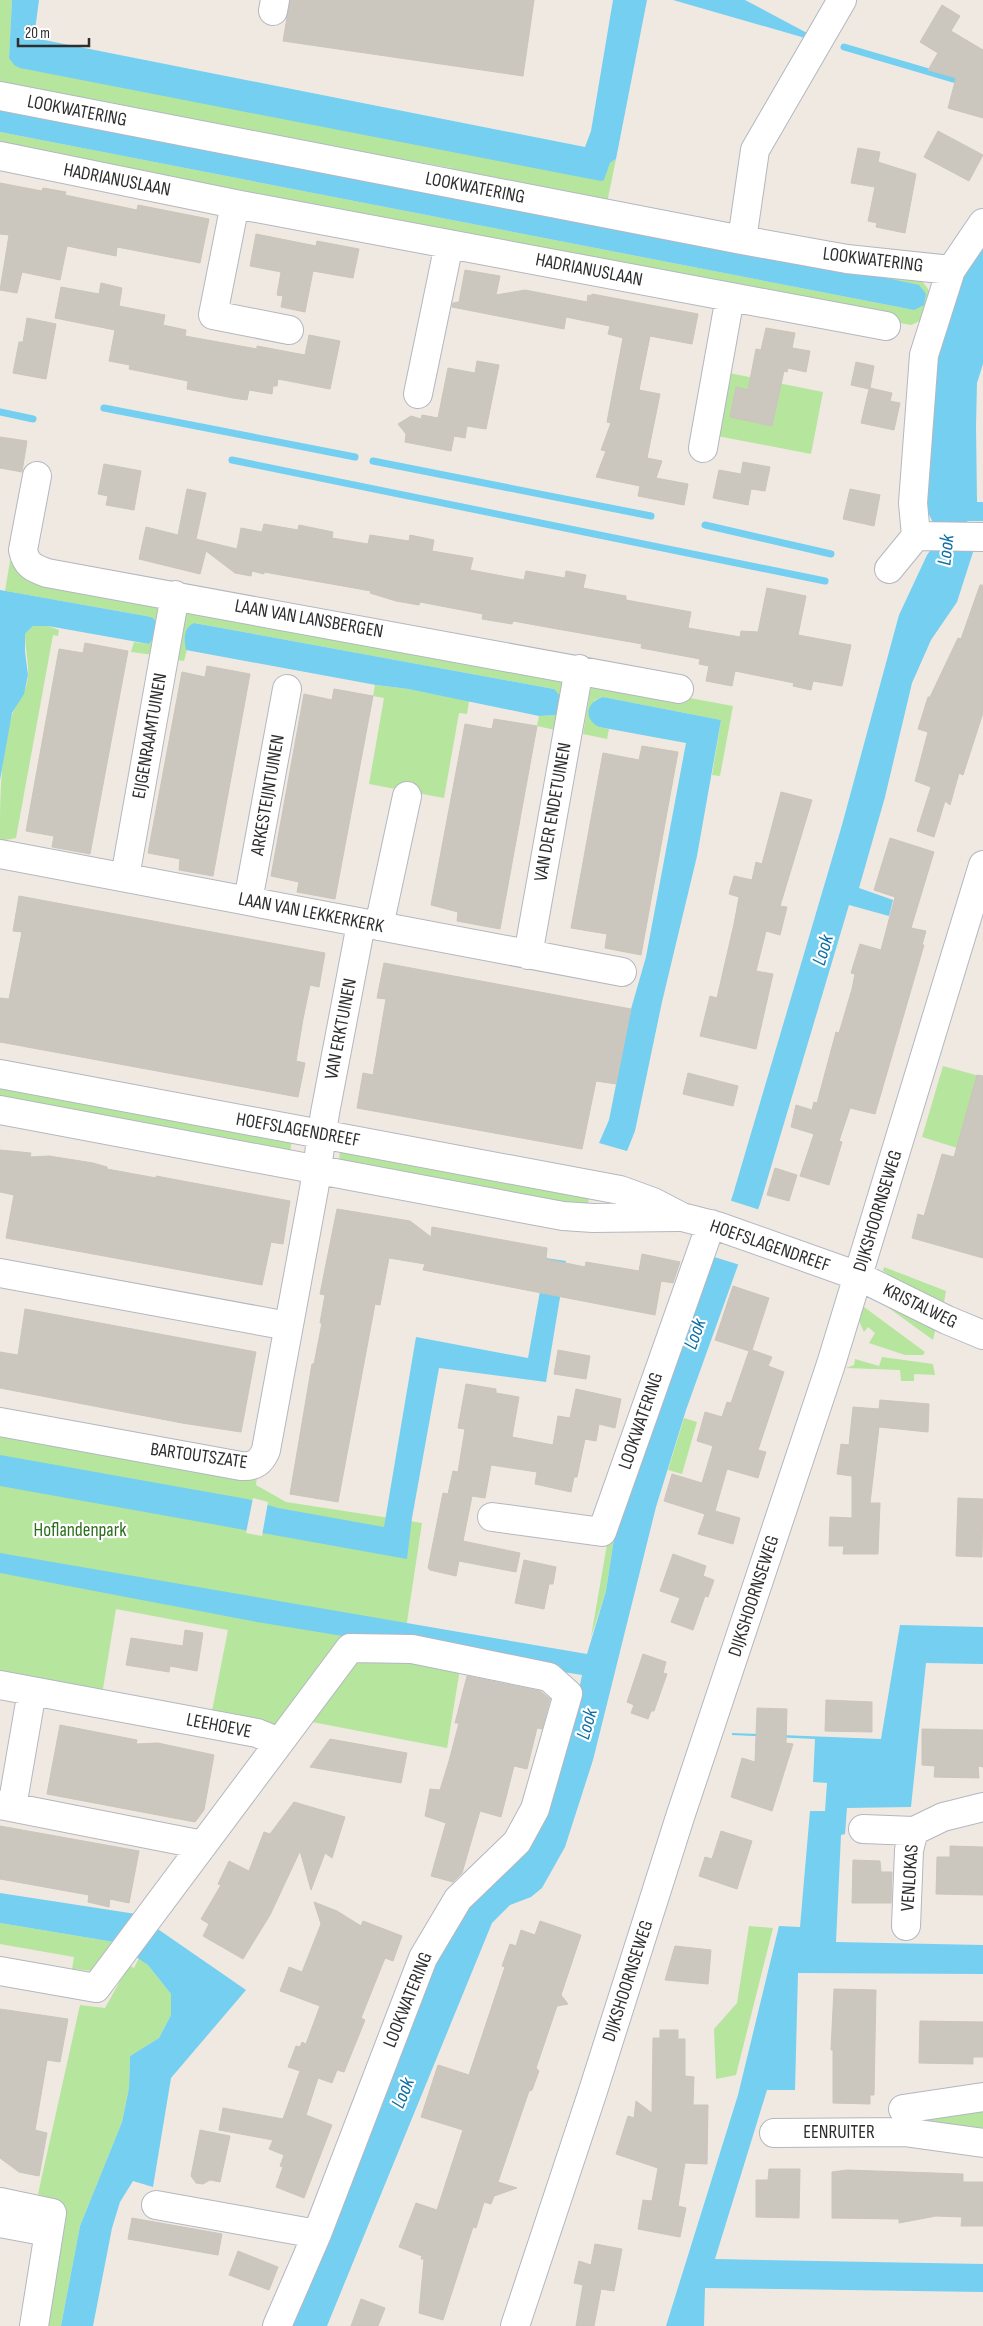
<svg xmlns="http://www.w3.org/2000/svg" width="983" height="2326" viewBox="0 0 983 2326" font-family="'Sofia Sans Condensed',sans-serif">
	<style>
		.green { fill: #b6e59e }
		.water { fill: #75cff0 }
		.pier { fill: #efe9e1 }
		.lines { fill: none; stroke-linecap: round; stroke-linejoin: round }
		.stream { stroke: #75cff0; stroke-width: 7 }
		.building { fill: #cbc7bf; stroke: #cbc5ba }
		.minor-casing { stroke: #b4b7c1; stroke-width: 30 }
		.minor { stroke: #fff; stroke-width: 28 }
		.labels { text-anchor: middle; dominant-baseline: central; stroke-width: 4.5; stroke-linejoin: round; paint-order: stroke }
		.street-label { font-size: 19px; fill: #2e2e2e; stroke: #fff }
		.park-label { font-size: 19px; fill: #2c6e1b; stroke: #fff }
		.water-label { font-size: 20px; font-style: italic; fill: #0d6fa3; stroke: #fff }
	</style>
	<rect width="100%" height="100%" fill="#efe9e1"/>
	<path class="green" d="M0,0H12L9,58L604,179L610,163L616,159L607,203L451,173V168L0,87Z
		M40,107L918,278C936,293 930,300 924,319L911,325L0,147V132L914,310Z
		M724,372L823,392L811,454L712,435Z
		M10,561L159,601L163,609L154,655L131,652L134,642L149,644L155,635L146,616L5,591Z
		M187,606L565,676L560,731L537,726L539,716L557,715L554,689L200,624L194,623L184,661L177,660Z
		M33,626H48L59,630L58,636L53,635L16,838L0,841C0,799 0,755 12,715C17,701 27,692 28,676C29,663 25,648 25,634Z
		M592,680L733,706L720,776L712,775L721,720L603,697L595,700L590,710L599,727L609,729L607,739L583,734Z
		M375,685L408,689L469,701L467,714L459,713L444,798L369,784L384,698L373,696Z
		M943,1066L983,1077V1156L922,1137Z
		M0,1080L293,1135L289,1158L0,1104Z
		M340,1150L590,1195L587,1207L339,1162Z
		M884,1267L946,1291L943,1308L883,1271Z
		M875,1298L937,1323L933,1340Z
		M864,1307L925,1352L923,1355H905L869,1343L875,1333L868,1327L864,1332L859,1321L862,1309Z
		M882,1357L933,1364L935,1375L914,1374V1381H901L900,1370L846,1368L854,1365L855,1359L879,1366Z
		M684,1418L697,1422L682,1474L668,1470Z
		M0,1430L257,1477L256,1485L286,1502L422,1523L404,1642L347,1635L285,1729L211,1716L228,1630L116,1609L102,1695L0,1676Z
		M617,1519L606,1591L591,1637L610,1527Z
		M373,1658L460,1669L447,1748L307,1721L358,1659Z
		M0,1923L114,1942L94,1971L72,1969L74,1957L0,1944Z
		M749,1926L773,1928L736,2075L716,2079L714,2029L737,2003Z
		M139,1958L148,1965L171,1994V2015L159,2038L130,2056L129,2088L122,2122L80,2226L61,2326H43L63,2213L38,2194L80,2005L105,2008L129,1965L134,1968Z
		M983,2103V2135L918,2124V2113Z"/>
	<path class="water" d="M12,0H39L34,38L585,147L591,131L613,0H647L616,159L610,163L604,180L601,181L20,68L14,65L9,58Z
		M673,0H745L807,33L805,38Z
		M0,105L845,269L919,285L926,294L924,305L914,310L0,132Z
		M983,241V364L977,383L976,426L977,502H983V521H968L959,526L974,549L957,602L931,640L912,683L885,797L859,888L893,900L889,916L849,905L760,1204L686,1410L656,1507L593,1760L565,1847L542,1888L531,1897L510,1905L492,1923L327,2326H289L447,1929L505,1864L577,1700L582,1675L257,1622L0,1573V1553L587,1654L606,1591L617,1519L712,1260L734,1191L842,825L899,615L927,555L935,544V527L927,510L931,364L960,282Z
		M0,590L146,616L153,618C160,625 155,637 149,644L48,626H33L25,634V652L28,675L24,694L12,713L0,780Z
		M194,623L554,689L561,697L557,715L539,716L408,689L376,685L186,650C184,640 183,628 194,623Z
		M603,697L721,720L697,856L662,1002L635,1131L627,1151L599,1143L609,1120L631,1009L646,957L686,743L599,727C583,719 586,702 603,697Z
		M546,1258L566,1261L546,1382L439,1368L412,1518L407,1559L0,1486V1455L247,1499L278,1508L384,1527L416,1337L528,1358Z
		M900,1625L983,1627V1664L926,1663L911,1807L847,1808L845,1834L841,1835L836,1942L983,1945V1974L798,1973L795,2090H767L715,2259L983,2264V2292L705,2288L704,2326H666L738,2095L779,1926L800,1927L810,1811H825L827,1783L813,1782L815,1739L732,1735V1733L881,1739Z
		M0,1893L136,1914L246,1990L171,2078L153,2187L133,2181L120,2202L112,2228L93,2326H61L80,2226L122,2122L129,2088L130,2056L159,2038L171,2015V1994L148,1965L114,1942L0,1923Z"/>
	<path class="pier" d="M729,1200L760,1210L740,1265L711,1256Z
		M253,1498L268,1502L262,1536L246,1533Z"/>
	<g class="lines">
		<path class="stream" d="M844,47L963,82
			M104,408L355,457
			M0,412L33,419
			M232,460L825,581
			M373,461L651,516
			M705,525L831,554"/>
	</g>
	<path class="building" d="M290,0H534L523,76L283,41Z
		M942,5L960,16L951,31L983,50V118L948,108L956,78L928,70L938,53L920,42Z
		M938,131L983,155L969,181L924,157Z
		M858,148L880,152L878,162L916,174L905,233L876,227L877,223L868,221L875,187L851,183Z
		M0,183L42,191L43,188L66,192L65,195L137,210L138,205L209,219L200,263L117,247L116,256L67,246L60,280L22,272L17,293L0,290L9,235L0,234Z
		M256,234L316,246L317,241L359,249L353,278L313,271L305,312L281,307L283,296L277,295L281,272L250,266Z
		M465,270L500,276L496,295L525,290L587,302L588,295L591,296L592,294L698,314L692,344L650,336L639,390L660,394L647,458L662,461L656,478L688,484L684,505L638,496L640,486L596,477L606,451L601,450L611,423L607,422L623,338L608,334L610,326L566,317L564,329L452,307L453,303L459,302Z
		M101,283L122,288L119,306L165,315L163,325L186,330L185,336L257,349V346L305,355L309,335L340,341L330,389L278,379L277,386H273L272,394L249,390L247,400L233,398L187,389L188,381L129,369L130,365L109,361L115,330L55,318L61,287L99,294Z
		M27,318L56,324L46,379L13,373L19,342H23Z
		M766,328L795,333L792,348L810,351L806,372L788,368L787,372L784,371L772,426L730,417L736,387L748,390L756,349L761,350Z
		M477,361L499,365L486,429L467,426L465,438L454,436L451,451L405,442L406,434L398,424L411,416L421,419L422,415L438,418L448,368L475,373Z
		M856,362L874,366L870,388L892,393L890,401L900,403L894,430L861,423L869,389L851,385Z
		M0,437L27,441L22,472L0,468Z
		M743,462L770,467L765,491L751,489L748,505L713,498L719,470L741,474Z
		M104,464L141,471L134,510L106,505L108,496L98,494Z
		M187,489L206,493L196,539L237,549L241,528L262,532L264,524L298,530L299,525L333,532L332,538L368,544L370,535L409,541L410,535L434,540L432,551L473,558L470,570L524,580L526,571L565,578L566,571L586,575L583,588L626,596V600L691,612L688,628L740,637L741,631L758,632L767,588L806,596L798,635L851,645L842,686L813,681L811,690L793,686L794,683L735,671L732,686L706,681L709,666L699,664L700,659L641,648L642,644L563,630L513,621L512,624L482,619L483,614L420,602L419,605L396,601L370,593L371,591L264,572V574L252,571L251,576L235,573L206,551L200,574L139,559L146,527L178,535Z
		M850,489L880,495L874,526L843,519Z
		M980,585H983V713L963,775L959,773L950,805L945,801L934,837L917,831L931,787L915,781L928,732L918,729L928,697H930L958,638L961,639Z
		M85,643L128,651L90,854L52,847L54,836L26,831L59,649L83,653Z
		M207,666L250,674L213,876L179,870L180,859L148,853L182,672L205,677Z
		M334,689L373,696L335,899L297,892L299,882L271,876L304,694L332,700Z
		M494,719L537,726L500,929L457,921L458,912L431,905L465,724L492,729Z
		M642,746L678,752L641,955L605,948L607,934L571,928L603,753L639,760Z
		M781,792L812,800L780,906L787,907L780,935L766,931L756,971L773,974L756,1049L700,1036L710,996L717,998L734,924L739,897L729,894L734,876L752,880L756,862L762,864Z
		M890,838L934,852L911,928L926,931L922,945H924L875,1114L850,1108L839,1141L842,1142L829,1185L800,1176L814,1134L791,1127L796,1105L812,1110L814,1102L817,1103L836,1032L839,1033L852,989L855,974L851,973L860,944L881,950L895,897L874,890Z
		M19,896L325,953L319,987L310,985L303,1019L296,1061L305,1063L298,1097L0,1042V998L9,999L22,932L13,931Z
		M384,963L631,1009L616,1084L596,1081L582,1149L357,1108L363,1073L373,1075L386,999L377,998Z
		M688,1073L738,1086L733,1106L683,1094Z
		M977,1075L983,1076V1258L912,1238L918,1214L924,1216L942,1154L954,1157Z
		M0,1150L31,1153L30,1157L49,1156L93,1163L107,1167V1169L156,1178V1176L290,1201L283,1244L271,1242L262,1285L6,1238L14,1195L0,1192Z
		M775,1168L797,1175L789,1201L767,1195Z
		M337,1209L410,1221L431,1237L432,1227L547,1248L546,1259L585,1267L586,1262L639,1271L642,1254L680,1262L673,1283L661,1281L655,1315L423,1270L425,1264L389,1258L380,1305L375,1304L338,1502L290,1494L312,1364H314L322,1323H320L325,1295L320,1294Z
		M733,1286L769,1298L752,1350L772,1357L768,1366L784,1372L758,1450L766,1452L758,1478L727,1469L715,1511L740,1518L733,1544L698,1534L705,1514L664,1501L672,1474L702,1483L713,1446L697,1441L705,1412L722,1417L727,1402L731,1403L749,1351L715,1340Z
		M25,1309L256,1352L241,1432L182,1423L0,1388V1352L18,1355Z
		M558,1350L590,1356L586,1379L554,1374Z
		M466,1384L496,1389V1393L519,1397L512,1437L553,1445L558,1416L570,1418L576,1389L621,1399L615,1428L599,1424L596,1441L585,1439L577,1477H574L571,1492L535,1484L537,1472L491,1465L485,1498L472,1496L463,1541L520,1553L516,1572L459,1561L456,1576L430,1570L428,1568L443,1493L448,1494L453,1471L458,1472L465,1429L458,1428Z
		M880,1400L929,1404L928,1432L879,1427L870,1503H880L878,1554H843L844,1546H829L830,1517L852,1518V1476L837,1474L841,1444L849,1445L853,1407L879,1409Z
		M958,1498L983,1499L982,1557L956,1556Z
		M673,1554L706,1566L703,1576L714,1580L708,1597L705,1596L693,1630L671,1622L680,1598L660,1591Z
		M524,1560L556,1567L553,1584H549L544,1609L515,1603Z
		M185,1630L203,1633L197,1671L170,1666L169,1672L126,1665L131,1638L183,1646Z
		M643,1654L666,1662L663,1673L667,1674L654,1711H651L648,1719L631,1713L634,1705L627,1702Z
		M467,1676L540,1691L550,1699L542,1729L537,1728L527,1769L514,1766L501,1817L480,1811L462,1873L453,1882L431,1876L446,1823L425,1816L430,1789L440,1790L449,1761L459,1723H455Z
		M826,1700L872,1702V1732L825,1731Z
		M757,1708L787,1709L786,1743L793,1744L772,1811L731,1797L742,1758L755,1762Z
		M60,1725L137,1740L136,1744L158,1743L214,1755L204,1810L195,1822L47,1794Z
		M922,1729L983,1730V1767L978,1766L979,1778L934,1777L935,1766L922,1765Z
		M330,1739L407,1753L401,1783L310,1767Z
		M294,1802L345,1817L332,1858L325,1853L311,1890L300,1851L270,1915L243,1959L203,1936L209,1924L201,1919L221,1885L218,1884L229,1861L249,1871L264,1832L270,1834Z
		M0,1826L139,1851L129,1903L110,1899L109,1907L88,1902L89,1895L0,1879Z
		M721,1831L752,1841L737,1889L699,1876L705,1857L712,1859Z
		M950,1846L983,1847V1895L936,1894L937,1857H950Z
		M853,1860L880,1861L881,1872H892L891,1903H852Z
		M314,1902L337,1911L361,1926L363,1921L402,1936L393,1961L385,1958L361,2018L365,2020L344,2072L337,2070L332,2083L318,2078L306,2115L332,2125L304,2198L276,2187L283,2167L280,2166L284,2155L269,2149L273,2140L219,2130L223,2108L283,2119L300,2071L288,2067L296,2046L300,2047L302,2042L306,2044L320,2006L280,1991L289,1967L302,1972L321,1924Z
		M540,1921L581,1935L561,1995L568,2004L557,2006L536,2068L539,2071L532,2090L529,2091L498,2182L517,2188L494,2196L491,2204L484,2202L476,2228L473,2227L443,2320L419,2313L424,2259H421L422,2256L399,2247L416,2203L437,2210L463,2130L421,2117L438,2065L469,2075L505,1967L502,1966L510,1944L516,1946L521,1930L535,1935Z
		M675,1946L711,1950L708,1984L665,1980Z
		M834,1989L876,1990L874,2095H870V2104L833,2103V2050H831Z
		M0,2009L68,2019L60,2062L47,2060L35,2130L47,2133L39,2176L19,2172L0,2158Z
		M920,2021L983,2022V2057H973V2064L919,2063Z
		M660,2030H678V2039H685V2076L694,2077L693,2105H708L707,2164L685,2163L678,2206L686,2208L680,2237L638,2229L643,2200L652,2201L658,2168L616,2154L628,2116L634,2118L636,2101L652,2113L653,2038H660Z
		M200,2130L230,2136L220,2182L210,2180L203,2184L196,2183L191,2176Z
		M769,2169H800L799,2218L756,2217V2180H768Z
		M847,2170L963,2174V2182H983V2226H961L962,2217L936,2216L899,2223V2219L832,2218V2172Z
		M132,2218L222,2234L218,2255L128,2239Z
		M595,2244L622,2249L614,2291L601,2289L594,2326H576L583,2285L574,2283L579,2261L591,2265Z
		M238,2251L278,2267L269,2290L229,2275Z
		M361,2299L385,2308L378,2326H351Z"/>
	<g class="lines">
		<defs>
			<path id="minor" d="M273,11L275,0
				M0,96L742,240L847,259L951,270
				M0,156L235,204L886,326
				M235,204L213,315L289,330
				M742,240L755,150L842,0
				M418,394L449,244
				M703,448L730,297
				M37,476L23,550C26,565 33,568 47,573L679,689
				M916,536L913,503L924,355L951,270L983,223
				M889,569L916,536L983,537
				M0,854L622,972
				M125,877L175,595
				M248,901L287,689
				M379,926L407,796
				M528,955L579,669
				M0,1074L620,1190L653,1202L682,1217L717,1226L858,1276L947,1320L983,1335
				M0,1110L563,1216L593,1218L678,1217
				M0,1273L288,1326
				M0,1422L241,1466C255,1467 261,1462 266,1450L314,1189L325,1113L361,924
				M492,1517L602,1532L711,1224
				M0,1685L257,1733L279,1742
				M0,1805L203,1845
				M12,1807L32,1691
				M863,1829L914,1831
				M906,1926L909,1850L914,1831L943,1817L983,1807
				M0,1971L96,1988L350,1648L412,1649L549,1677L568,1694L535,1809L517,1842L458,1899L423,1958L317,2234L277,2326
				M903,2109L983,2097
				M774,2133L904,2132L983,2143
				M0,2202L52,2213L34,2326
				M156,2205L317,2234
				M0,2223L48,2232
				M515,2326L592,2094L680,1817L831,1364L983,865"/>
		</defs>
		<use href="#minor" class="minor-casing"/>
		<use href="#minor" class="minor"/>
	</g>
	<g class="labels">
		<g class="street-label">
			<text transform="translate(77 111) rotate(11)">LOOKWATERING</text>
			<text transform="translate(117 180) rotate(11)">HADRIANUSLAAN</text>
			<text transform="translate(475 188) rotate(11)">LOOKWATERING</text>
			<text transform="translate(873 260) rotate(7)">LOOKWATERING</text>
			<text transform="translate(589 270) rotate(11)">HADRIANUSLAAN</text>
			<text transform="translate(309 619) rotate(10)">LAAN VAN LANSBERGEN</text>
			<text transform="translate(150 736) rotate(-80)">EIJGENRAAMTUINEN</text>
			<text transform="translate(268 795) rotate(-80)">ARKESTEIJNTUINEN</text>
			<text transform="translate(553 812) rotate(-80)">VAN DER ENDETUINEN</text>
			<text transform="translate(311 913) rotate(11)">LAAN VAN LEKKERKERK</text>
			<text transform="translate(341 1029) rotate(-79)">VAN ERKTUINEN</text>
			<text transform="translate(298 1130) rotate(10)">HOEFSLAGENDREEF</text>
			<text transform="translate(878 1211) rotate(-73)">DIJKSHOORNSEWEG</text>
			<text transform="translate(770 1246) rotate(19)">HOEFSLAGENDREEF</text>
			<text transform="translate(920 1306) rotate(26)">KRISTALWEG</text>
			<text transform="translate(641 1421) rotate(-71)">LOOKWATERING</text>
			<text transform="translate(199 1456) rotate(8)">BARTOUTSZATE</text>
			<text transform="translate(754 1596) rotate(-72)">DIJKSHOORNSEWEG</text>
			<text transform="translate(219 1726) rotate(11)">LEEHOEVE</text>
			<text transform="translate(910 1878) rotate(-86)">VENLOKAS</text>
			<text transform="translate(628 1981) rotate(-72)">DIJKSHOORNSEWEG</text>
			<text transform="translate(408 2000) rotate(-68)">LOOKWATERING</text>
			<text x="839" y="2132">EENRUITER</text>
		</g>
		<g class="park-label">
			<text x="80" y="1530">Hoflandenpark</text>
		</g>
		<g class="water-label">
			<text transform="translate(946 550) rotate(-84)">Look</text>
			<text transform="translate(823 950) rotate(-73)">Look</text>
			<text transform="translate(695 1334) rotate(-70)">Look</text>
			<text transform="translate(587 1724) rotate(-74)">Look</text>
			<text transform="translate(403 2093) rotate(-68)">Look</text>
		</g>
	</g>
	<path d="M18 38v8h71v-8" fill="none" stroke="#2e2e2e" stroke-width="2.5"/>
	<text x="25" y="38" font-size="15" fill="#2e2e2e" stroke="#ffffff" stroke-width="4" paint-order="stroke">20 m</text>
</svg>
